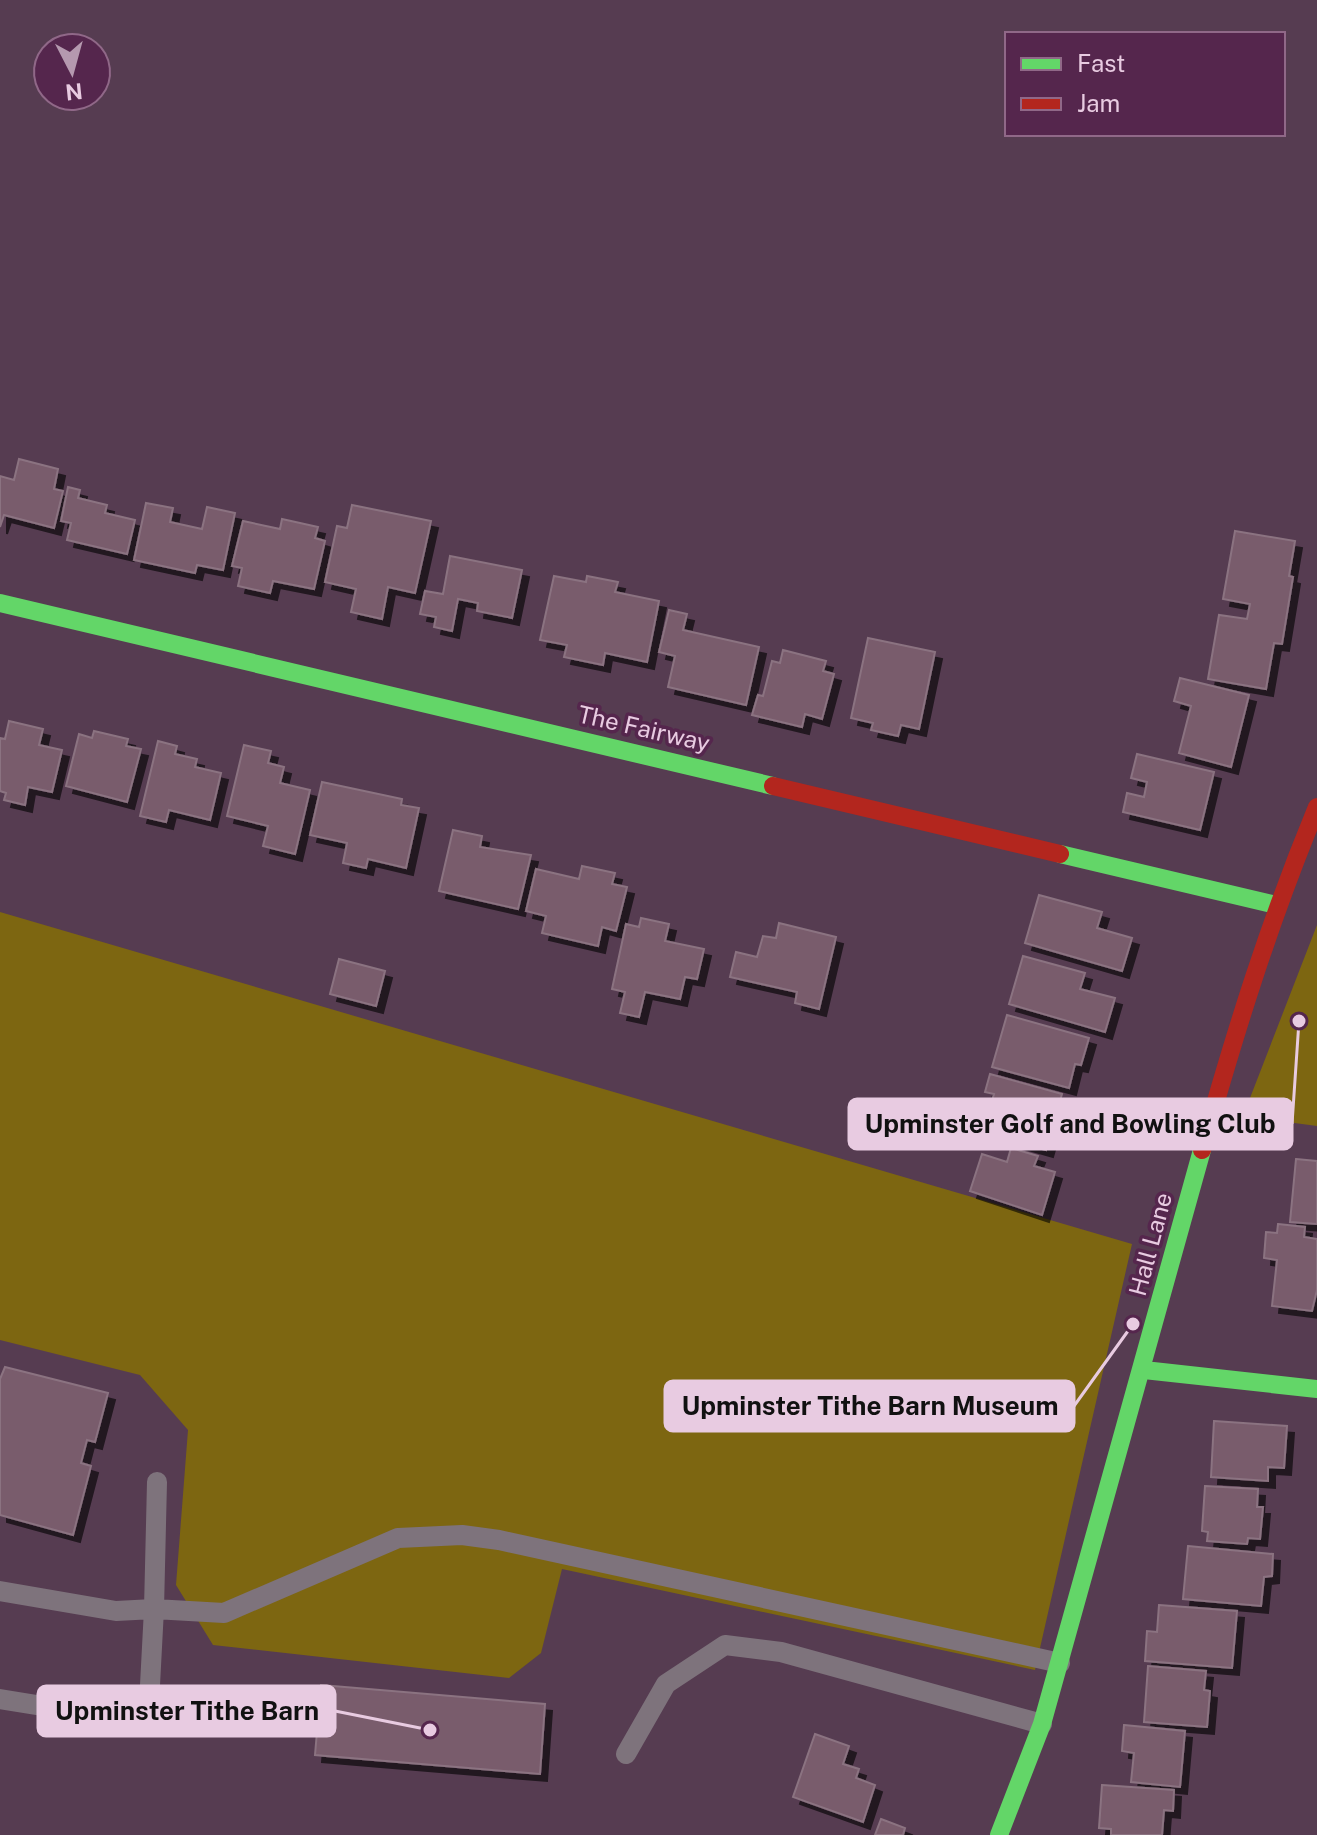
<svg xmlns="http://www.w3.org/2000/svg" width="1317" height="1835" viewBox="0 0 1317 1835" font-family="'Public Sans',sans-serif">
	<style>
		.green { fill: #7d6611 }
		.building { fill: #795b6c; stroke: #8b7381; stroke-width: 2; filter: url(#shadow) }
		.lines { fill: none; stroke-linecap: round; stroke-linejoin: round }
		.lane { stroke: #7e737c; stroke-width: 20 }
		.fast { stroke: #63d668; stroke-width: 18 }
		.jam { stroke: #b3261e; stroke-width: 18 }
		.labels { text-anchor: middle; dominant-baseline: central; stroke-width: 7; stroke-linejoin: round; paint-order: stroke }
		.street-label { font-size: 24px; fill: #e8cbe1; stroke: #55264d }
		.leader { fill: none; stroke: #e8cbe1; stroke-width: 3 }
		.callout-dot { fill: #e8cbe1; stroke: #55264d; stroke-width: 3 }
		.callout { fill: #e8cbe1; stroke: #e8cbe1; stroke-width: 3 }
		.callout-label { font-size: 26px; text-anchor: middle; font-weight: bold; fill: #111 }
	</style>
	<defs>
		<filter id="shadow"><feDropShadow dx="7" dy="7" stdDeviation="0" flood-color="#0009"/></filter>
	</defs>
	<rect width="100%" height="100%" fill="#563c51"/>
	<path class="green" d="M0,912L1132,1244L1035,1670L562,1569L541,1653L509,1678L213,1645L176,1585L188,1430L140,1375L0,1340Z
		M1317,925V1126L1243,1116Z"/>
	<path class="building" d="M19,459L58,469L54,489L63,491L54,528L4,515L0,527V476L14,480Z
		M68,487L80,490L78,498L107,505L105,513L135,520L127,554L67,540L71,523L61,521Z
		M146,503L173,508L170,522L202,529L207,507L235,513L223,570L197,565L195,573L134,560Z
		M352,505L431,521L415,593L388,587L382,619L351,612L356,589L325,582L337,526L347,528Z
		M282,519L318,527L315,538L325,541L314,589L273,581L270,593L238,586L242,568L232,566L243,521L280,529Z
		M1235,531L1295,541L1289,576L1293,577L1282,644L1274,643L1266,689L1208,679L1219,615L1247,619L1250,604L1223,599Z
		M450,556L522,570L512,618L477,611L478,603L458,599L452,631L434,627L436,617L420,614L425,591L443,594Z
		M554,576L586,582L587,576L618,582L615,592L659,601L647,662L605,653L603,665L564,657L567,645L540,640Z
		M669,610L687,614L683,630L759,647L746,705L668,687L675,656L659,652Z
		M868,638L935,652L919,729L901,725L898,736L871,730L873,723L851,718Z
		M783,650L826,661L823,671L834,674L822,719L805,714L802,727L752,715L758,695L763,696L772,661L780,663Z
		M1180,678L1249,695L1231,767L1179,753L1191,706L1174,701Z
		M9,721L43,729L39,745L62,750L52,792L28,787L25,805L4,800L6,793L0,791V738L5,739Z
		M94,731L128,739L126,746L141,749L127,802L66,786L79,734L92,738Z
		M158,741L177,746L175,754L197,759L195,767L221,773L210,820L169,810L166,822L140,816Z
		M244,745L271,751L268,763L284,767L280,783L310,790L295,854L263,846L268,826L227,816Z
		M1137,754L1214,772L1200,830L1123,812L1127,793L1144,797L1147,782L1131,778Z
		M322,782L402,799L401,805L419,808L406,868L368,859L366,868L343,863L347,843L310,835Z
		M453,830L482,836L480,847L531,855L518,909L439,891Z
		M582,866L615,873L612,884L627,887L616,931L602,927L598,946L542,933L546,916L526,911L536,869L579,879Z
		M1039,895L1102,912L1097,928L1132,938L1122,971L1025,943Z
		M641,918L669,924L665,941L704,949L697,979L685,977L680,999L645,992L639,1017L620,1013L625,992L612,989L626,924L639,927Z
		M779,923L836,937L819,1009L795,1003L797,992L730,977L736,952L757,957L763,936L776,938Z
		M1023,956L1085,973L1080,989L1115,998L1105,1032L1009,1004Z
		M339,959L385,971L376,1006L330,994Z
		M1007,1015L1089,1038L1081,1065L1075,1064L1069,1088L992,1067Z
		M990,1074L1062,1094L1046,1150L983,1132L994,1094L985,1092Z
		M1011,1148L1038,1156L1034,1166L1055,1172L1042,1215L970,1191L982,1154L1007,1162Z
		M1296,1159L1317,1161V1224L1290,1222Z
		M1278,1224L1305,1227L1304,1237L1317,1239V1290L1312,1311L1272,1306L1277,1260L1264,1258L1266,1232L1277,1233Z
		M5,1367L108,1393L95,1442L87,1440L81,1463L91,1466L73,1535L0,1515V1379Z
		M1214,1421L1287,1426L1284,1468L1268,1467V1481L1211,1477Z
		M1205,1486L1258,1489L1257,1507H1263L1260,1539L1248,1538L1247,1544L1207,1541L1208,1532L1202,1531Z
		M1188,1546L1273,1554L1272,1576L1264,1577L1261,1606L1183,1599Z
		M1159,1605L1237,1611L1232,1668L1145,1661L1147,1631L1157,1632Z
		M1148,1666L1206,1671L1204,1690L1210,1691L1207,1727L1144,1722Z
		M321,1685L545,1704L540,1774L315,1755Z
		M1124,1725L1185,1731L1180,1787L1131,1782L1134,1753L1122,1751Z
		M815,1734L849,1746L843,1764L859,1769L856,1778L875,1785L863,1822L793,1797Z
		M1102,1785L1174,1790L1173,1811L1164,1810L1162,1835H1111V1829L1099,1828Z
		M881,1819L905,1828L903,1835H875Z"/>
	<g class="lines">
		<path class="lane" d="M157,1482L154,1609L224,1613L398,1538L462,1535L499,1540L1060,1663
			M0,1591L116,1611L154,1609L148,1723L0,1699
			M626,1754L666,1684L725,1645L781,1652L1042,1724"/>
		<path class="fast" d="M0,603L773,786
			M1060,854L1276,905
			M1144,1370L1317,1389
			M999,1835L1042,1724L1202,1150"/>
		<path class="jam" d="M773,786L1060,854
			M1202,1150C1236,1029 1269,923 1317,807"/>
	</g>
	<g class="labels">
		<g class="street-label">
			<text transform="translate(644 728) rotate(13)">The Fairway</text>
			<text transform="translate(1150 1244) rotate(-75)">Hall Lane</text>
		</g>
	</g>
	<path class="leader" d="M1299 1021L1292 1124M1133 1324L1074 1406M430 1730L335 1711"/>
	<g class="callout-dot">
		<circle cx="1299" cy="1021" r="8"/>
		<circle cx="1133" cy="1324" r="8"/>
		<circle cx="430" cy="1730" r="8"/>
	</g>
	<g class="callout">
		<rect x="849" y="1099" width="443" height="50" rx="8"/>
		<rect x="665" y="1381" width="409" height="50" rx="8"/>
		<rect x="38" y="1686" width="297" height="50" rx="8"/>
	</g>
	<g class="callout-label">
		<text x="1070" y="1133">Upminster Golf and Bowling Club</text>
		<text x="870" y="1415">Upminster Tithe Barn Museum</text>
		<text x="187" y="1720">Upminster Tithe Barn</text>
	</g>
	<rect x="1005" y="32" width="280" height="104" fill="#55264d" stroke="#906888" stroke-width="2"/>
	<rect x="1021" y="58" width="40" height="12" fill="#63d668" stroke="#906888" stroke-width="2"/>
	<text x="1077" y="72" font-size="24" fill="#e8cbe1">Fast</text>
	<rect x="1021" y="98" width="40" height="12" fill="#b3261e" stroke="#906888" stroke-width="2"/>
	<text x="1077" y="112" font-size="24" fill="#e8cbe1">Jam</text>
	<g transform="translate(72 72) rotate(174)"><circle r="38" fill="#55264d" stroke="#906888" stroke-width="2"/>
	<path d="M0-6L14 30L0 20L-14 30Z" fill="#b599af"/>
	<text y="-12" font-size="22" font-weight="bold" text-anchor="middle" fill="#e8cbe1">N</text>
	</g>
</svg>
